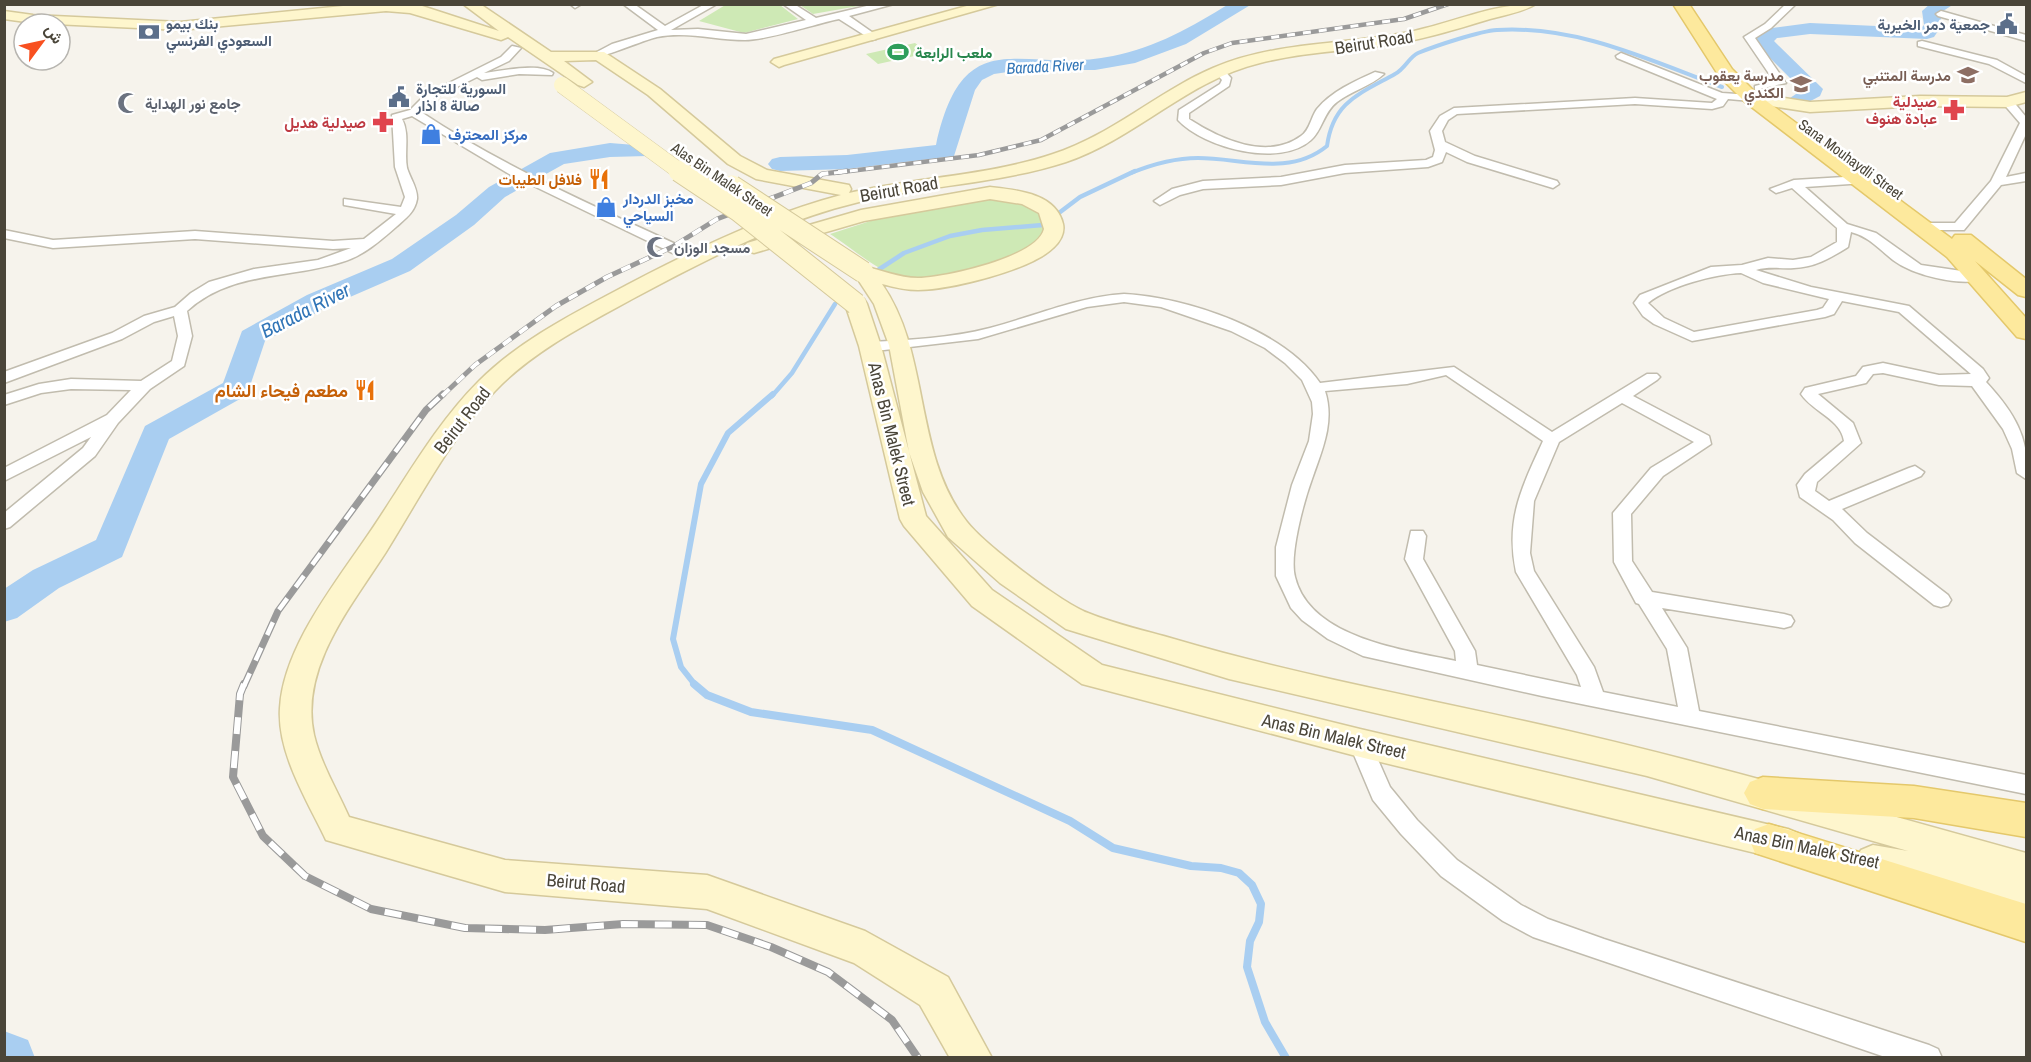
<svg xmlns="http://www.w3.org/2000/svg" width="2031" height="1062" viewBox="0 0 2031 1062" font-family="'Archivo Narrow',Vazirmatn,sans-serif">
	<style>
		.green { fill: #cee9b5 }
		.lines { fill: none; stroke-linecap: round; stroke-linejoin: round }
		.stream-far3 { stroke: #a9cef1; stroke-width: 4 }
		.stream-far2 { stroke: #a9cef1; stroke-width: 4.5 }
		.stream-far1 { stroke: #a9cef1; stroke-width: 6 }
		.stream { stroke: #a9cef1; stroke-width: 8 }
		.river { fill: #a9cef1; fill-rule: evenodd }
		.street-casing { stroke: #c1bcae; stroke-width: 3 }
		.secondary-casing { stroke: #d5c99b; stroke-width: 3 }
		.primary-casing { stroke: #e4c86b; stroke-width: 3 }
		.street { fill: #fff; fill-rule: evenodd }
		.secondary { fill: #fef6cd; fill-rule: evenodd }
		.primary { fill: #fde99d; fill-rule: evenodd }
		.rail-far3-casing { stroke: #9a9a9a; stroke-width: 4.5 }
		.rail-far2-casing { stroke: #9a9a9a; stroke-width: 5 }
		.rail-far1-casing { stroke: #9a9a9a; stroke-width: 7 }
		.rail-casing { stroke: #9a9a9a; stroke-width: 8 }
		.rail-far3 { stroke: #fff; stroke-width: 3; stroke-dasharray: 8; stroke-linecap: butt }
		.rail-far2 { stroke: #fff; stroke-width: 4; stroke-dasharray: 10; stroke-linecap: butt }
		.rail-far1 { stroke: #fff; stroke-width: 4.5; stroke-dasharray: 14; stroke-linecap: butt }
		.rail { stroke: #fff; stroke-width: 6; stroke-dasharray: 17; stroke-linecap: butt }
		.secondary-bridge-far1-casing { stroke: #d5c99b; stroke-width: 17; stroke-linecap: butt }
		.secondary-bridge-casing { stroke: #d5c99b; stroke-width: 23; stroke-linecap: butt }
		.secondary-bridge-far1 { stroke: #fef6cd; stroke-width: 16 }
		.secondary-bridge { stroke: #fef6cd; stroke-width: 21 }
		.labels { text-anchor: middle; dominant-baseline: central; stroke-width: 5; stroke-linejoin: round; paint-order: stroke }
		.far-service-label { font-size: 15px; font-weight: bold; fill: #4e5e75; stroke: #fff; text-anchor: start }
		.far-leisure-label { font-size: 15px; font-weight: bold; fill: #27864d; stroke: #fff; text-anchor: start }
		.far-education-label { font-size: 15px; font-weight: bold; fill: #785e54; stroke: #fff; text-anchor: end }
		.far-health-label { font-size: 15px; font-weight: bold; fill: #be3a42; stroke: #fff; text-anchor: end }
		.far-worship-label { font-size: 15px; font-weight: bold; fill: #5b616d; stroke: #fff; text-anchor: start }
		.far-shop-label { font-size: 15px; font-weight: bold; fill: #366cbe; stroke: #fff; text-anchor: start }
		.far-street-label { font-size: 15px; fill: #4a4539; stroke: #fff }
		.far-food-label { font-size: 15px; font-weight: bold; fill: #c56008; stroke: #fff; text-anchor: end }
		.far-water-label { font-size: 16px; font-style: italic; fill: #3175b7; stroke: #fff }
		.street-label { font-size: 18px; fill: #4a4539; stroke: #fff }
		.food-label { font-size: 18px; font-weight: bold; fill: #c56008; stroke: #fff; text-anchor: end }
		.water-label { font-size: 20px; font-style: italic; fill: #3175b7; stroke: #fff }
	</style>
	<rect width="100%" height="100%" fill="#f6f3ec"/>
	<path class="green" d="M727,4L780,5L798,19L744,33L699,21Z
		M800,5H864L813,14Z
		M915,43L928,53L878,64L866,54Z
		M983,198C1003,200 1054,201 1044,234C1037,240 1030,248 1022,252C989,268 928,286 892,274C876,269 846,244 830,234L886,216Z"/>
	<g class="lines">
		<path class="stream-far3" d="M1131,173C1153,164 1175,158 1198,158C1242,158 1289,177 1327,146C1333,102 1359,94 1395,74C1405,69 1409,57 1418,53C1435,46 1480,31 1497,30C1577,25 1649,60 1722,87"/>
		<path class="stream-far2" d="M878,270L904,253L950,236L982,230L1043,225L1080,197L1135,171
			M772,396L792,373L835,304"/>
		<path class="stream-far1" d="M696,686L681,667L673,639L701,484L728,433L773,394"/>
		<path class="stream" d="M694,684L707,695L751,712L872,730L1070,821L1113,848L1191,866L1221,868L1239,873L1252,885L1261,904L1259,922L1250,941L1247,967L1265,1022L1286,1058"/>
		<path class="river" d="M1229,4H1252L1186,44L1135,63L1095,70H1021L994,74L982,80L975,90L954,156L847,169L780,171L772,169L768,164L772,159L780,157L847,155L936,145C964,17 1022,75 1113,56C1155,48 1193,26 1229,4Z
			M1930,4H1954L1940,13L1942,25L1934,37L1927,39L1810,34L1777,38L1774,41L1823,89L1820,96L1805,104H1791L1787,100L1802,90L1754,42L1764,29L1810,23L1921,28L1924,25L1922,11Z
			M610,143L647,146L650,151L647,156L610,157L564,164L505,197L474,225L410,271L327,307L265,341L247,395L169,439L122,557L59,588L17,618L4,622V589L33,570L96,540L145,426L223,383L242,331L307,295L392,259L456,215L489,187L550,153Z
			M4,1031L28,1040L35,1058H4Z"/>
		<defs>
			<path id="street" d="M570,4H580V5L575,8Z
				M623,4H634L665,26L705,4H717L671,30L698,29L746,34L806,20L783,4H794L816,18L875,4H894L849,16L876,35V39L872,40L839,19C815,24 768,40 745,40C715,40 686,31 657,37C644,40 602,58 595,57V53L612,44L658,30Z
				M1786,4H1796L1771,28L1755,38L1786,83L1755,90V86L1774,81L1744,37L1765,24Z
				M1941,11L2026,35V41L1938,16L1936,14Z
				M1922,41L1997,60L2026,76V83L1989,64L1918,46V42Z
				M512,46L521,48L509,61L484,73C502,71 539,62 553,73L552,75L519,74L482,80L477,77L433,99L421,112C508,170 604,210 699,255V261H689L511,175L412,116L402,119C410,134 404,152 407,168C410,178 418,189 417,199C415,212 405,219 396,227C380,241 363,256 342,262C288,279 231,271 187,311L192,336L184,366L150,389L118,423L95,456L10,527L4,529V513L83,448L91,437L4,481V468L107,415L131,390L71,389L41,393L4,405V395L39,384L71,379L141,381L172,361L178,336L174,316L154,322L122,339L4,383V372L112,333L144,316L175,307L191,293L209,282L254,269L318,260L351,248L333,249L195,239L53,248L4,238V230L53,240L195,231L333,241L364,239L396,214L344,205V199L401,207L405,197L395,167L392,115L410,110L425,95L501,57Z
				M1621,53L1722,93L1751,95L1756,98L1751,101L1728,99L1723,106L1712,109L1635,104L1457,114L1448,120L1442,131L1445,142L1475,156L1557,181L1559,184L1553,188L1467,162L1446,152L1442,162L1428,167L1345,173L1281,185L1203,189L1180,195L1160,205L1154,201L1172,189L1203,181L1281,177L1345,165L1426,160L1433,157L1435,150L1430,131L1440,116L1454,108L1635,98L1712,103L1717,99L1617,58L1616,56Z
				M1215,69H1223L1231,78L1229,86L1189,113V119C1220,139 1267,161 1301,136C1310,130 1311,117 1317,109C1332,91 1355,81 1375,72L1384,74C1371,86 1351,91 1337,102C1323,113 1323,129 1311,140C1280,168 1204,148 1178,120L1179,110L1220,84L1222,80L1214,71Z
				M2004,100H2012L2026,117V134L2006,177L2026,173V181L2001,185L1964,230H1917V224L1922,223H1955L1991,181L2020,123L2002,102Z
				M1861,176L1865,177V183L1805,187L1847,224L1876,233L1921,265L1982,274V280C1957,286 1913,275 1893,260C1879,249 1868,236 1851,232L1848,247C1830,258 1816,267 1794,268C1781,269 1770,266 1756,270L1811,287L1909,306L1983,369L1989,378L1986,382C2013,411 2031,439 2026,479L2017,473L2012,449L2003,429L1972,386L1939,385L1883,373L1873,374L1866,383L1818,394L1853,423L1861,443L1817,482L1815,491L1829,501L1909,468L1915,466L1924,472L1921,476L1842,509L1867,533L1948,595L1951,600L1948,605L1941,607L1934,605L1855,543L1833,520L1800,497L1797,485L1805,474L1844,441C1841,419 1813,412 1801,394L1805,388L1856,376L1863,367L1883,363L1939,375L1971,374L1899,312L1842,301L1834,314L1825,317L1692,341L1654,324L1643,316L1634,303L1640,295L1711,267L1742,265L1768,258L1793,260L1811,257L1837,242V228L1792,188L1776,193L1770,189L1794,180ZM1741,273L1763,283L1829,299L1823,308L1817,310L1694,332L1664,318L1648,303C1669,286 1715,274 1741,273Z
				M1124,294C1186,297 1284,330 1320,383L1454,367L1552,432L1647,374H1657L1660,377L1657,380L1633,396L1709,436L1711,444L1663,476L1631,514L1632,561L1652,592L1784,614L1791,616L1794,621L1791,626L1784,628L1662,608L1687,648L1699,711L2026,775V794L1542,696L1363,656L1328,639L1302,620L1291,608L1276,576V547L1292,485L1309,441L1313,414L1312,402L1302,380L1285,363L1265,348L1231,331L1161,307L1124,302L1087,307L978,339L884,350H870L863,346L870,342C910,340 951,338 990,328C1035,316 1077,297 1124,294ZM1446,375L1543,441C1522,487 1505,519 1516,572L1577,675L1581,687L1477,665L1475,651L1423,559L1426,536L1423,531H1411L1405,559L1455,651L1456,661C1406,650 1310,639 1295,577C1289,555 1304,501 1312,479C1322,450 1335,422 1325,391L1407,384ZM1622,403L1694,442L1651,468L1613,513L1614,562L1636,603L1639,604L1667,649L1678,707L1603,692L1594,667L1534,571L1530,553L1534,501L1559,442Z
				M1360,734L1368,737L1390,787L1417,820L1457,860L1521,905L1548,919L1604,939L1929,1045L1938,1049L1942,1058H1888L1533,937L1503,921L1441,876L1401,834L1373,800L1349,743L1352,737Z"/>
			<path id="secondary" d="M416,4L499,31L463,4H480L551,52H604L660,89L740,156L767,170L849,185L851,189L849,193C916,177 988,176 1053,154C1112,135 1157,92 1213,68C1273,42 1340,45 1404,33C1448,25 1490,4 1536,4C1523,12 1505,15 1490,19C1454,30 1418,41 1380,46C1340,51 1299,53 1260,63C1188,80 1135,139 1066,162C998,184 927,185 859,202C780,221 707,259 636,297C587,324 534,350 495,391C450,439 420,497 386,552C352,605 299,668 314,735C321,764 337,790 349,817L505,860L707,875L865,931L948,977L992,1058H950L920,1005L854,963L707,909L505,892L326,840C307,800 277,753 280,708C283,651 330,590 361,545C400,490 431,429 479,381C516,344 563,319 608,295C683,255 759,217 841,195L756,179L728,164L648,95L596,60L564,61L592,82L584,87L578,85L508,37L501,40L410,13L386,11L180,30L33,23L4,19V11L33,15L180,22L343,6Z
				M974,4H999L784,65L779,67L771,62L774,59Z
				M2026,92V102L2008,107L1920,106L1810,112L1751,103L1743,98L1751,93L1810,102L1920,96L2007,97Z
				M990,187C1016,190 1056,193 1063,224C1065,233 1060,242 1053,248C1031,270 949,290 918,290C906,290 893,287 882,284C931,354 913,454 967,522C985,545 1062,603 1088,613C1115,624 1146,631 1174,639C1289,673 1408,695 1524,721C1693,758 1859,807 2026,853V911L1987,899L1873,877L1861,872L1855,861L1861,850L1873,845L1908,851L1647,776L1229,679L1066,629L1000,583L948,537L923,492L909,452L889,345L874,304L853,272L856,268L863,266C881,270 899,278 918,278C944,278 1038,257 1044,229L1039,213L1022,204L990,199L864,221L754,253L747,251L744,247L747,243L861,210Z
				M856,298L864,299L867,304L881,346L926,516L992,590L1102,665L1360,729L1788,829L1800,834L1805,845L1800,856L1788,861L1360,757L1082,684L972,606L904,526L900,519L859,346L845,304L848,299Z"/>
			<path id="primary" d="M1673,4H1689L1732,69L1757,94L1952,239L1955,235H1971L2026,279V297L2018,295L1975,261L2026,318V339L2017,337L1947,257L1745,102L1719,76Z
				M1763,777L1914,786L2026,803V837L1914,818L1763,809L1750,804L1744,793L1750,782Z
				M1769,824L2026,904V942L1755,853L1750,841L1755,829Z"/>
		</defs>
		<use href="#street" class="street-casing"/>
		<use href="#secondary" class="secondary-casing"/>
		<use href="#primary" class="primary-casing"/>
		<use href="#street" class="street"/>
		<use href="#secondary" class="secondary"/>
		<use href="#primary" class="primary"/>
		<defs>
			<path id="rail-far3" d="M834,173L979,155L1041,140L1204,53L1232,43L1404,19L1448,4"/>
			<path id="rail-far2" d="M442,396L475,365L556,306L607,277L672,247L717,219L811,183L822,174L847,171"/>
			<path id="rail-far1" d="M244,686L278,611L426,410L443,394"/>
			<path id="rail" d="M244,684L240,694L233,777L263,836L305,876L371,909L465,928L545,930L623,924L707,925L771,947L828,972L892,1020L918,1058"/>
		</defs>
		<use href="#rail-far3" class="rail-far3-casing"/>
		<use href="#rail-far2" class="rail-far2-casing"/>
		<use href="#rail-far1" class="rail-far1-casing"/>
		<use href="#rail" class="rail-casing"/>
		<use href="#rail-far3" class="rail-far3"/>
		<use href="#rail-far2" class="rail-far2"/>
		<use href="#rail-far1" class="rail-far1"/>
		<use href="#rail" class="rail"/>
		<defs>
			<path id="secondary-bridge-far1" d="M562,85L682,173"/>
			<path id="secondary-bridge" d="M679,171L739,211L856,304
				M732,186L863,272"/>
		</defs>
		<use href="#secondary-bridge-far1" class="secondary-bridge-far1-casing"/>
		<use href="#secondary-bridge" class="secondary-bridge-casing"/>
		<use href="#secondary-bridge-far1" class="secondary-bridge-far1"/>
		<use href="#secondary-bridge" class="secondary-bridge"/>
	</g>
	<defs>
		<symbol id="civic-bare" viewBox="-9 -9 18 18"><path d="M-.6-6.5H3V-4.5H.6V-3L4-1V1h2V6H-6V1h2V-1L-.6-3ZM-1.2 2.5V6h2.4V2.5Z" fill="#5c6f8a" stroke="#fff" stroke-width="2.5" paint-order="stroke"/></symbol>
		<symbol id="bank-bare" viewBox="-9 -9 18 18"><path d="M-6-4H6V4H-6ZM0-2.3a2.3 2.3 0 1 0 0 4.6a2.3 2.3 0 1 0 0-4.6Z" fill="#5c6f8a" stroke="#fff" stroke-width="2.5" paint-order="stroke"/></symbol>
		<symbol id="stadium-bare" viewBox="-9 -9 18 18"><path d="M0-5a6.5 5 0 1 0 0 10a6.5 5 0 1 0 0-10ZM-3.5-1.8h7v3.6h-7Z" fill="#2e9e5b" stroke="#fff" stroke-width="2.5" paint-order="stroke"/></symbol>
		<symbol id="school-bare" viewBox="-9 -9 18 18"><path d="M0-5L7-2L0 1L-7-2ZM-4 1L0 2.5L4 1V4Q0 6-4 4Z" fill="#8d6e63" stroke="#fff" stroke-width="2.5" paint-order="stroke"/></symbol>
		<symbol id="mosque-bare" viewBox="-9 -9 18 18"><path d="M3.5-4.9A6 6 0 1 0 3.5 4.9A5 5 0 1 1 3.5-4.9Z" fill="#6b7280" stroke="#fff" stroke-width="2.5" paint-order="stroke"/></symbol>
		<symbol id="pharmacy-bare" viewBox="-9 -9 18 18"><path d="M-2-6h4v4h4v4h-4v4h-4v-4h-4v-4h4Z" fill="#e0444e" stroke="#fff" stroke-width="2.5" paint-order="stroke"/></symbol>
		<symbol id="shop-bare" viewBox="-9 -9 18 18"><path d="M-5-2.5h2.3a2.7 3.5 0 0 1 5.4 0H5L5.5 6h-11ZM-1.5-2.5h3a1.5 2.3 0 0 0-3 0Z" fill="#3f7fe0" stroke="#fff" stroke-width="2.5" paint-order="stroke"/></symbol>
		<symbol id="restaurant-bare" viewBox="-9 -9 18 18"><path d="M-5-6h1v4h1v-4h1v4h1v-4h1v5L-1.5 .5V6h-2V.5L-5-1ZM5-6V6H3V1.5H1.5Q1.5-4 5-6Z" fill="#e8710a" stroke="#fff" stroke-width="2.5" paint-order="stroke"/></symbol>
	</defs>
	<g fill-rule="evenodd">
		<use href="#civic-bare" x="1992" y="9" width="30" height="30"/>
		<use href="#bank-bare" x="134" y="17" width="30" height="30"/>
		<use href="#stadium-bare" x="883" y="37" width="30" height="30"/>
		<use href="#school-bare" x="1953" y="60" width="30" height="30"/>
		<use href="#school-bare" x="1786" y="69" width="30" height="30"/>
		<use href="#civic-bare" x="384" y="82" width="30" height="30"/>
		<use href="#mosque-bare" x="113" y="88" width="30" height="30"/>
		<use href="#pharmacy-bare" x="1939" y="95" width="30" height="30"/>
		<use href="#pharmacy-bare" x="368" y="107" width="30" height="30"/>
		<use href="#shop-bare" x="416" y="119" width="30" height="30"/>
		<use href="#restaurant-bare" x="584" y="164" width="30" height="30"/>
		<use href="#shop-bare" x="591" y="192" width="30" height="30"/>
		<use href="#mosque-bare" x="642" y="232" width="30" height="30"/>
		<use href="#restaurant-bare" x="350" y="375" width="30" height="30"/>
	</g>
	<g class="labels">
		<g class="far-service-label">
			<text x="166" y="23">بنك بيمو<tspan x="166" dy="17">السعودي الفرنسي</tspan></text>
			<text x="1990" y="24" text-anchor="end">جمعية دمر الخيرية</text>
			<text x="416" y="88">السورية للتجارة<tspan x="416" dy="17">صالة 8 اذار</tspan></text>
		</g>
		<g class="far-leisure-label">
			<text x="915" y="52">ملعب الرابعة</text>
		</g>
		<g class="far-education-label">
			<text x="1784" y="75">مدرسة يعقوب<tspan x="1784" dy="17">الكندي</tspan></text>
			<text x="1951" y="75">مدرسة المتنبي</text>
		</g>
		<g class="far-health-label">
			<text x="1937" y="101">صيدلية<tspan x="1937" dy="17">عبادة هنوف</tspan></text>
			<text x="366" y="122">صيدلية هديل</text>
		</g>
		<g class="far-worship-label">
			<text x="145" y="103">جامع نور الهداية</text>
			<text x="674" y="247">مسجد الوزان</text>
		</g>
		<g class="far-shop-label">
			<text x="448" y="134">مركز المحترف</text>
			<text x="623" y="198">مخبز الدردار<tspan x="623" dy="17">السياحي</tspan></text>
		</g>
		<g class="far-street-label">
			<text transform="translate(1851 159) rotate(36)">Sana Mouhaydli Street</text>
			<text transform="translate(722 179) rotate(34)">Alas Bin Malek Street</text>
		</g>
		<g class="far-food-label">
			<text x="582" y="179">فلافل الطيبات</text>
		</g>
		<g class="far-water-label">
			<text transform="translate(1045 66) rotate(-3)">Barada River</text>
		</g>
		<g class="street-label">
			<text transform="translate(1374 42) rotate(-9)">Beirut Road</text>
			<text transform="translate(899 189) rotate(-10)">Beirut Road</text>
			<text transform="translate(462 420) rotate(-52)">Beirut Road</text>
			<text transform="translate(892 434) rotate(76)">Anas Bin Malek Street</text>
			<text transform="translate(1334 736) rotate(13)">Anas Bin Malek Street</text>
			<text transform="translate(1807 847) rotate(12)">Anas Bin Malek Street</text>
			<text transform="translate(586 883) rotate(5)">Beirut Road</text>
		</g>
		<g class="food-label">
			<text x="348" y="390">مطعم فيحاء الشام</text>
		</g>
		<g class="water-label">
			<text transform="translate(305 310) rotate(-27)">Barada River</text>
		</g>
	</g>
	<rect width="2031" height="1062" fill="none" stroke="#4a4539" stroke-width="12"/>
	<g transform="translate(42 42) rotate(57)"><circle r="28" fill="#ffffff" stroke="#b7b5b0" stroke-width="1.5"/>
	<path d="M0-4.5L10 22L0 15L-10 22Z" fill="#f85020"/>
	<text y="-9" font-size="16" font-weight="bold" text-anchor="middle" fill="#4a4539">ش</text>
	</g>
</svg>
